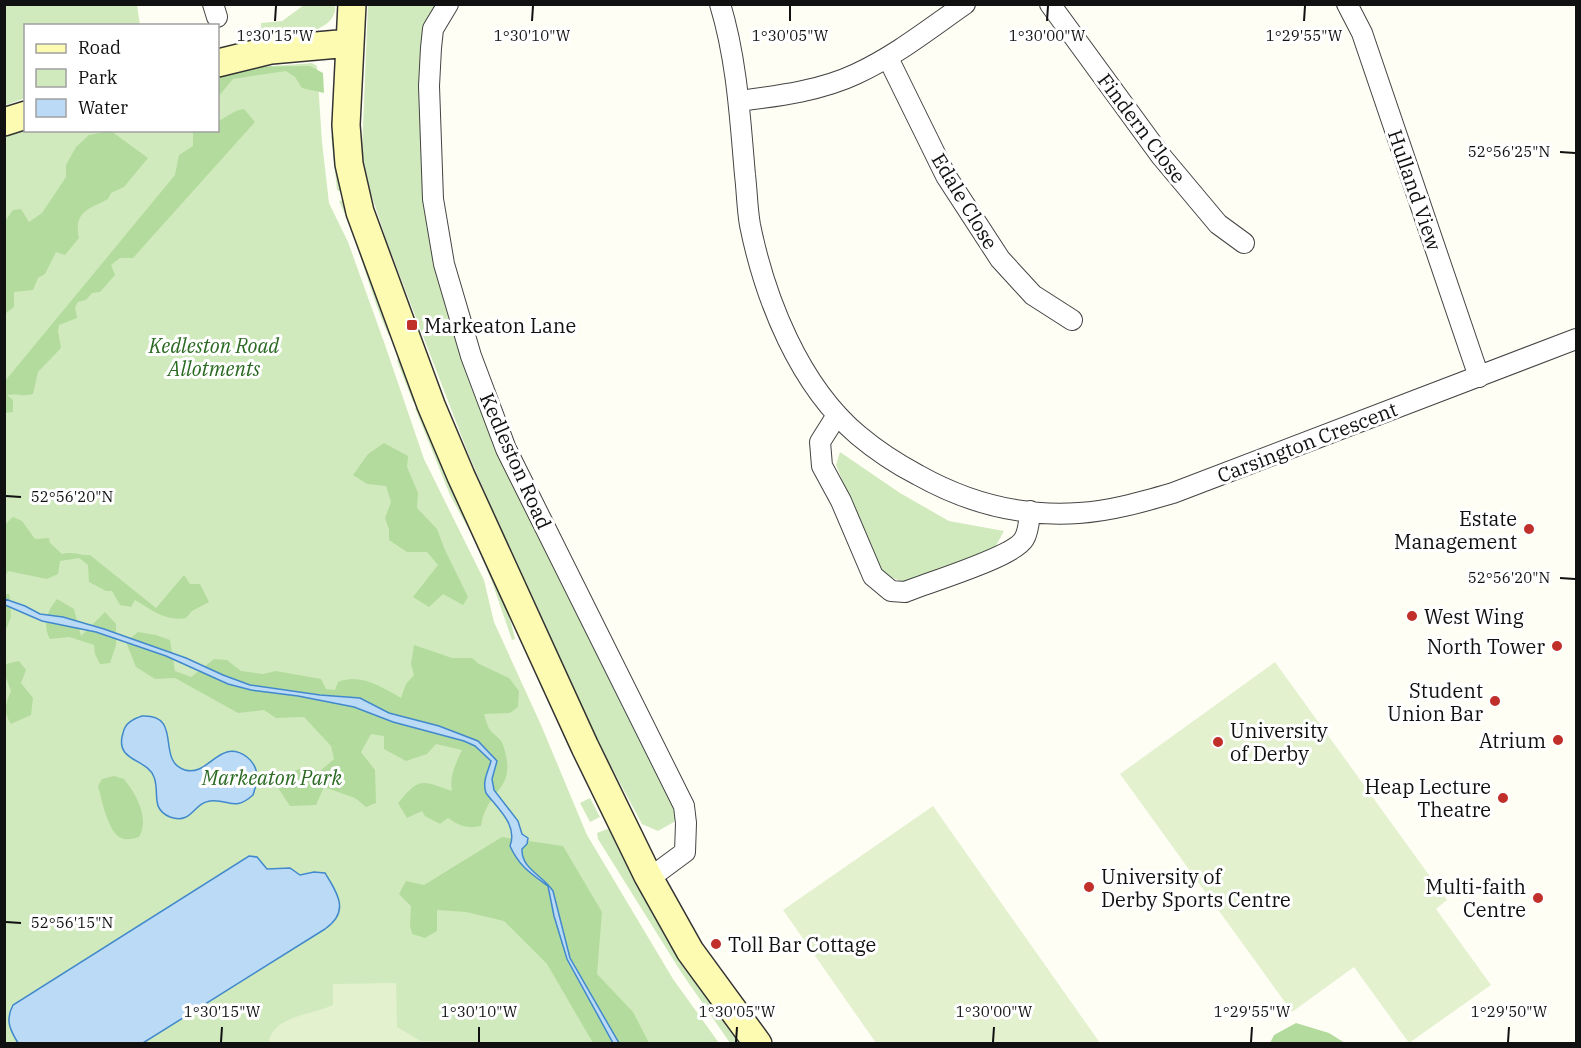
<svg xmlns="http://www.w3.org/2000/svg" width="1581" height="1048" viewBox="0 0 1581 1048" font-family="'IBM Plex Serif',serif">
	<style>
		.green { fill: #d1eabd }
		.forest { fill: #b3db9d }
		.pitch { fill: #e3f1cf }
		.water { fill: #badaf6; stroke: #4189cc; stroke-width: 1.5 }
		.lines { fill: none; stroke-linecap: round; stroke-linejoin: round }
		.street-casing { stroke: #444; stroke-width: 22 }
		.secondary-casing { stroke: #333; stroke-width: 30 }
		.street { stroke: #fff; stroke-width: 20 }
		.secondary { stroke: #fdfbb1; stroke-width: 27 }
		.ticks { fill: none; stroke: #111; stroke-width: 2 }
		.poi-dot { fill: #c02f29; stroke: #fff; stroke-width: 2 }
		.labels { text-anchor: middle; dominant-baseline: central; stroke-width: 6; stroke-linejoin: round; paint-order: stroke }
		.street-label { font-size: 20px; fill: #111; stroke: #fff }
		.poi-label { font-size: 20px; fill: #111; stroke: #fff; text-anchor: end }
		.park-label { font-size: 20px; font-style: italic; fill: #296920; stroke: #fff }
		.ticks-label { font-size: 15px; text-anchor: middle; fill: #111; stroke: #fff; stroke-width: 6; stroke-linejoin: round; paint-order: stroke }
	</style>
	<rect width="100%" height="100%" fill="#fffef5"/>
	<path class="green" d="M4,5H137L140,25L26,26L25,98L7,105L4,103Z
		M304,5H335C335,8 336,11 334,14C328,34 280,38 262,41L261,23L282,21Z
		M368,5H440L425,37L456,337L679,807L674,822L658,831L642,824L570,690L468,453L388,245L366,179L362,149Z
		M312,63L317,66L322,142L329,203L348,242L384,342L424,459L484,580L494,622L541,725L587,835L673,979L719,1043H5V134L25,125L26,130H218V73C248,66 280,66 312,63Z
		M331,135L334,138L392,331L389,336C369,293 360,245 339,201L343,200L344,193L337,190Z
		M399,354L504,595L515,639L512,640L492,582L474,539L450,495L415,408L419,406L416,400L413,402L397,361Z
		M840,452L900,493L949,521L1004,531L993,551L906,583L888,576L878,567L836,465Z
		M590,798L600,817L590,822L580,803Z
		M607,829L613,832L745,1043H730L681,972L598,839L597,833Z"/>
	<path class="forest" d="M310,66L323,73L324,93L302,88L295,77L286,71L233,79L218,97V73L243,67Z
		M244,109L255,122L133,258H120L111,265L115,275L100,292L92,293L86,300L78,302L75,307L77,318L59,325L58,331L61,348L38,372L33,394C22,397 18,393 7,395L13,400V412L5,413V381L175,175L179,155L193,146V131L218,130V121C228,117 233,110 244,109Z
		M111,131L148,158L124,187L111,193L108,199C89,209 73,212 79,238L65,255L56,252L45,274L38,278L33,290L14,292V307L5,314V221L13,210L21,209L29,222L42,213L66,177V165L76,147L89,135Z
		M384,443L408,456L407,467L418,493L417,508L437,529L445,550L468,597L463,605L443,594L429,607L413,597L438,565L427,552H407L389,540V529L385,518L391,502L386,486L367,484L353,475L368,454Z
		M13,517L22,521L35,539L49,538L50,543L62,554C75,551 79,556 90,555L156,608L184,575L190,584H200L209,602L192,611L186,618C166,622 152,610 135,600L131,607L120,605L112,591H106L89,582L88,565L79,558L60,561L58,574L47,579L8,571L5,576V524Z
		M5,594H9L10,597L11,617L5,632Z
		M57,599L74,609L81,636L105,612L116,624V645L110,663L100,664L95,654L94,645L69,637L50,639C42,625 47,611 57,599Z
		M138,632L156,635L170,640L175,671L191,677L214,659L227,660L241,671L263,674L276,671L321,679L326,689L335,690L338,682C361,673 381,687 401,698L406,684L414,675L411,664L414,645L452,658H472L479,664L509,678L519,691L518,707L510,713L484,714C486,719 487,727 491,731C495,736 501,738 503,745C519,791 487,787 481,826C468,829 459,826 448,818L440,824L425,816L422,811L407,818L398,803C420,776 422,781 452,791C449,776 456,763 462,750L436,744L427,754L406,761L384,749V736L371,734L361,752L375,770L376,803L366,807L355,798L324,787L316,805L290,806L278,788L283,776L299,769L320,771L334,759L331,746L304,717L276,718L264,710L238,713L175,678L155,679L136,667L126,642Z
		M19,661L26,670L21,683L33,698L31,715L11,724C3,711 5,705 11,691L5,675L6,664Z
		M114,776L124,779C136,794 150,818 139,837C133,839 126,841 119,837C107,828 102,800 98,786L102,779Z
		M502,837L563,846L602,912L597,974L633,1012L649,1043H593L547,964L504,921L466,912L437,910V931L425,938L412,934L410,925L411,906L399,894L406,881L424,885Z
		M1296,1023L1329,1033L1345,1043H1270L1274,1035Z"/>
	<path class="pitch" d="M1275,662L1447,900L1436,909L1491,985L1409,1043L1354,967L1292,1012L1120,774Z
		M933,806L1100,1043H876L783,910Z
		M396,983L397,1027L421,1041L555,1043H269C272,1016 312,1015 333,1005V984Z"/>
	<path class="water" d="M5,599L25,606L40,614L63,617L104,629L186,658L223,675L250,685L320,695L360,698L389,713L439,726L478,741L497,761L492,779L494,790L518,821L522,834L528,838L527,844L522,849C521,869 544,876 553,891L570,958L619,1043H613L567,959L554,916L548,886C530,873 519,866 510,846C518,825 498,809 486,793C482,781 488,772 491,761L475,746L464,741L393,722L354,707L298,696L251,690L228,684L166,656L96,632L42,621L5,605Z
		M142,716C184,714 155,761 185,770C209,777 219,737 247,757C253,762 257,769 257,777C257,783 255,789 253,795C234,812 230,799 210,801C193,803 192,825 170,817C150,809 160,792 154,777C147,758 114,762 123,733C125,723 133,719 142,716Z
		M249,856L257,857L267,869L290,868L300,875L314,872L325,873C338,894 350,912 325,929L143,1043H18C10,1030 5,1020 13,1005Z"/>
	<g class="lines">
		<defs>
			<path id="street" d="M213,4L217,17
				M448,4L433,29L431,48L429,86L433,199L444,264L471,356L506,449L684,806L686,823L685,852L658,872L648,876
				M720,4C737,60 740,118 745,175C747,191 747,208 750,225C765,299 799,385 858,435C877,451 897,464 918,475C968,503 1023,517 1079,513C1111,511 1142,502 1173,493L1576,339
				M1050,4L1161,156L1218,224L1244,243
				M1347,4L1362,33L1479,377
				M888,58L946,176L1000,259L1033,295L1072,320
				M739,101C778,96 820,91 856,74C895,56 929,29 965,4
				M837,415L820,442L822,466L841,501L873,576L891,591L905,592C929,582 1014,557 1024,539C1029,531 1029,520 1030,511"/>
			<path id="secondary" d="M352,4L346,125L349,164L360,212L431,405L461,476L585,747L648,876L690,951L758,1044
				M218,63L271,50L350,43
				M4,122L26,115"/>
		</defs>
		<use href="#street" class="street-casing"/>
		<use href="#secondary" class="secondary-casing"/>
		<use href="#street" class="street"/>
		<use href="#secondary" class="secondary"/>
	</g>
	<path class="ticks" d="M275,21L276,6M532,21L533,6M790,21V6M1047,21L1048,6M1304,21L1305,6M1560,152L1575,153M6,496L21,497M1560,578L1575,579M6,922L21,923M221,1042L222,1027M479,1042V1027M736,1042L737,1027M993,1042L994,1027M1251,1042L1252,1027M1508,1042L1509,1027"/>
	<g class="poi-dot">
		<rect x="406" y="319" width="12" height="12" rx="3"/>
		<circle cx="1529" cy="529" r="6"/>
		<circle cx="1412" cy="616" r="6"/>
		<circle cx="1557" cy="646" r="6"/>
		<circle cx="1495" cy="701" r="6"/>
		<circle cx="1558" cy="740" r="6"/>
		<circle cx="1218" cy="742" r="6"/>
		<circle cx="1503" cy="798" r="6"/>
		<circle cx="1089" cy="887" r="6"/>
		<circle cx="1538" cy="898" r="6"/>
		<circle cx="716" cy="944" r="6"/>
	</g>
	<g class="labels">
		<g class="street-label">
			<text transform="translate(1142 128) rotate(53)">Findern Close</text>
			<text transform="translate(1415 190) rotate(71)">Hulland View</text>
			<text transform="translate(965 201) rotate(59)">Edale Close</text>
			<text transform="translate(1307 442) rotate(-21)">Carsington Crescent</text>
			<text transform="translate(516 461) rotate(66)">Kedleston Road</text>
		</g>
		<g class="poi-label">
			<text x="424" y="325" text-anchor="start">Markeaton Lane</text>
			<text x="1517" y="518">Estate<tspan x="1517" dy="23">Management</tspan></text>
			<text x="1424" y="616" text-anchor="start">West Wing</text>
			<text x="1545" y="646">North Tower</text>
			<text x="1483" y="690">Student<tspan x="1483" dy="23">Union Bar</tspan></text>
			<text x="1230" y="730" text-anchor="start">University<tspan x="1230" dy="23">of Derby</tspan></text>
			<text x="1546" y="740">Atrium</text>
			<text x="1491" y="786">Heap Lecture<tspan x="1491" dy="23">Theatre</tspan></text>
			<text x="1101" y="876" text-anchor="start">University of<tspan x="1101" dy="23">Derby Sports Centre</tspan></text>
			<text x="1526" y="886">Multi-faith<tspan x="1526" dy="23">Centre</tspan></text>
			<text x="728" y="944" text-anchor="start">Toll Bar Cottage</text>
		</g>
		<g class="park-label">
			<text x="214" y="345">Kedleston Road<tspan x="214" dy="23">Allotments</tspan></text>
			<text x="272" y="777">Markeaton Park</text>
		</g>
	</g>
	<g class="ticks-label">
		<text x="275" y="41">1°30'15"W</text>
		<text x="532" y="41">1°30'10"W</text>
		<text x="790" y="41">1°30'05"W</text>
		<text x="1047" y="41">1°30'00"W</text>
		<text x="1304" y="41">1°29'55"W</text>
		<text x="1509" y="157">52°56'25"N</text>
		<text x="72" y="502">52°56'20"N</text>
		<text x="1509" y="583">52°56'20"N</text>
		<text x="72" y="928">52°56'15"N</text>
		<text x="222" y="1017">1°30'15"W</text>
		<text x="479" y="1017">1°30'10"W</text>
		<text x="737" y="1017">1°30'05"W</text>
		<text x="994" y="1017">1°30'00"W</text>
		<text x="1252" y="1017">1°29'55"W</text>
		<text x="1509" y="1017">1°29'50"W</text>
	</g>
	<rect width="1581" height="1048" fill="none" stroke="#111111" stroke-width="12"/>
	<rect x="24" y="24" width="195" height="108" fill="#ffffff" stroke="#a0a0a0" stroke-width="1.5"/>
	<rect x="36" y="44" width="30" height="9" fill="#fdfbb1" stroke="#a0a0a0" stroke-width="1.5"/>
	<text x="78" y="54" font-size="18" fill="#111111">Road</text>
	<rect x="36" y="69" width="30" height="18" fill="#d1eabd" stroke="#a0a0a0" stroke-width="1.5"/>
	<text x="78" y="84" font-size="18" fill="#111111">Park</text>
	<rect x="36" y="99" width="30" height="18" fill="#badaf6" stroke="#a0a0a0" stroke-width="1.5"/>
	<text x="78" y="114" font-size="18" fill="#111111">Water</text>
</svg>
